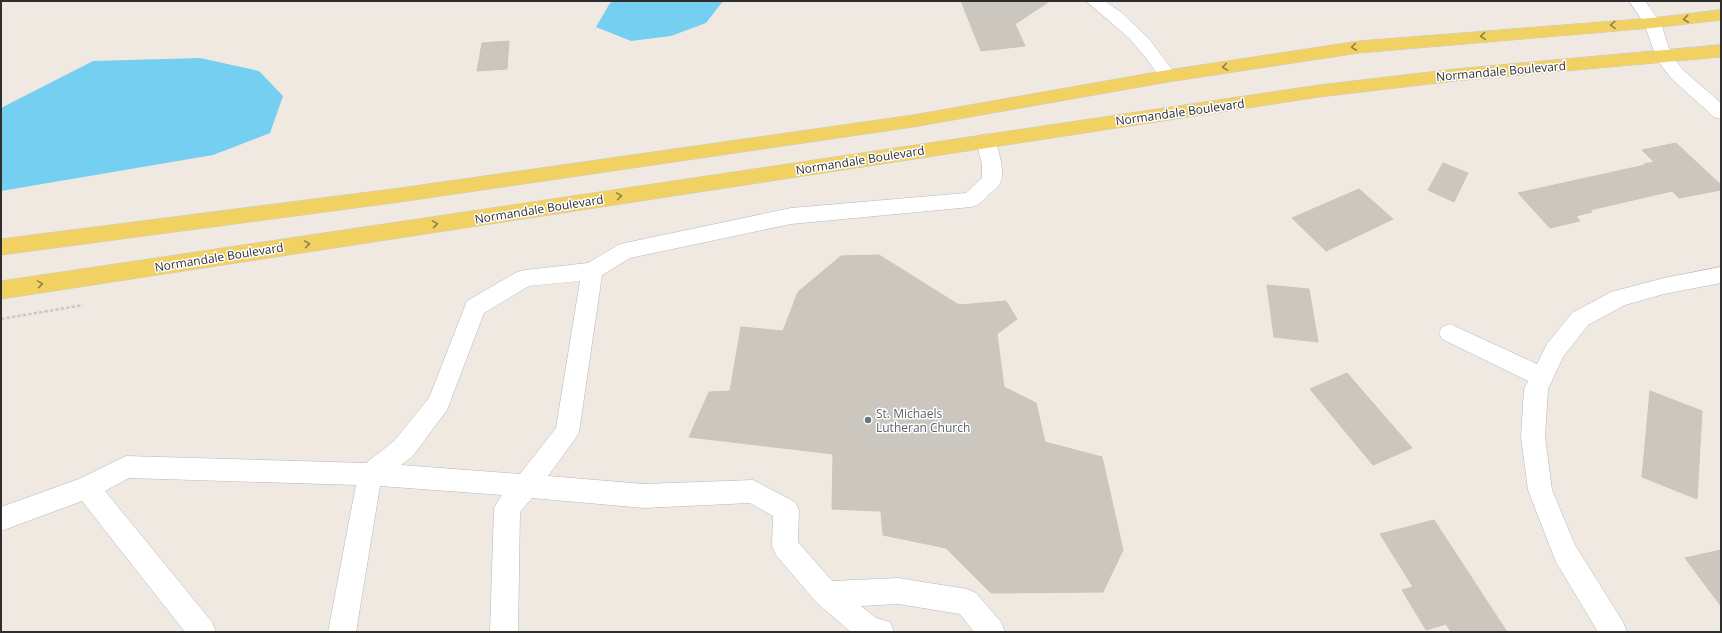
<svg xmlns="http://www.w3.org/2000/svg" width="1722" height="633" viewBox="0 0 1722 633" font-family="'Open Sans',sans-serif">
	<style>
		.water { fill: #75cff0 }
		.building { fill: #cbc7bf; stroke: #cbc5ba }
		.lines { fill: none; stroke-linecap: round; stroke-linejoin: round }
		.minor-casing { stroke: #b4b7c1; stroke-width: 1 }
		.major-casing { stroke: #c9c9c9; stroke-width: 1 }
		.path { stroke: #c9c9c9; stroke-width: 2.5; stroke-dasharray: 3.5 2; stroke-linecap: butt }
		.minor { fill: #fff; fill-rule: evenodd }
		.major { fill: #f2d163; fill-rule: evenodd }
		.oneway { stroke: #908048 }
		.worship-dot { fill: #6b7280; stroke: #fff; stroke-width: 1.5 }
		.labels { text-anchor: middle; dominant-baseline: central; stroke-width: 3; stroke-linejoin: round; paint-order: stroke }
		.street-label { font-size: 12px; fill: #2e2e2e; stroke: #fff }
		.worship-label { font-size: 12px; fill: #5b616d; stroke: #fff; text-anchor: start }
	</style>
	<rect width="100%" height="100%" fill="#efe9e1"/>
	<path class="water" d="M615,1H723L706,23L671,36L631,41L596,27L610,3Z
		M200,58L259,71L283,96L270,133L213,155L1,191V108L93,61Z"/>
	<path class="building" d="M961,1H1050L1015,24L1025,46L981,51Z
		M509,41L507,69L477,71L482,43Z
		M1676,143L1721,185V190L1679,198L1672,191L1590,210L1592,212L1576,216L1580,221L1550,228L1518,193L1645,165L1644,164L1654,162L1642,150Z
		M1443,163L1468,173L1454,202L1428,190Z
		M1359,189L1393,219L1326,251L1292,218Z
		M879,255L959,305L1006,301L1017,319L997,334L1004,387L1036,403L1045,442L1102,457L1123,550L1103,592L991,593L946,548L883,535L881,511L832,509L833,454L689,437L709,392L730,391L741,327L783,331L798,292L841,256Z
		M1267,285L1309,289L1318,342L1274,337Z
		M1347,373L1412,448L1373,465L1310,389Z
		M1650,391L1702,411L1697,499L1642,477Z
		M1434,520L1507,632H1451L1446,624L1426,630L1402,590L1413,587L1380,534Z
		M1721,550V606L1685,558Z"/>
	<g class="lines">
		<defs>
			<path id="minor" d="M1086,1H1105L1122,13L1150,40L1177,76L1174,80L1168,82L1162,80L1146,58L1129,38Z
				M1629,1H1645L1661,23L1671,55L1684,71L1721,103V119L1714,117L1672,79L1657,60L1644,23Z
				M986,134L993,136C998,146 1005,171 1001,181C999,187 993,191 988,195C983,201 979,205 971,207L791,224L630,258L602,275L579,432L575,439L548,476L644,484L753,480L795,502L799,510L798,542L832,581L898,578L967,589L976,593L1001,622L1005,632H974L960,614L898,604L861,606L876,618L890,622L894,632H851L817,603L776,555L772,546L773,516L750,503L644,508L532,498L520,512L518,632H490L494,508L502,495L380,486L356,632H328L356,485L129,478L105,491L212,622L216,632H185L82,501L1,531V507L79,479L126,456L366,463L394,441L429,398L467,301L517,272L525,270L588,263L618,245L625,243L791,208L966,193L982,178V164L976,141L979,136ZM580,281L556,428L520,474L401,465L412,457L447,410L484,313L529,286Z
				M1721,267V283L1664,294L1625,305L1588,325L1563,357L1548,389L1545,437L1552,490L1575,545L1623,622L1627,632H1598L1556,562L1528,490L1521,437L1524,389L1528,381L1442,339L1439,333L1442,327L1450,324L1537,364L1547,344L1572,313L1611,292L1664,278Z"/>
			<path id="major" d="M1721,10V20L1652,28L1359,53L1168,82L913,127L400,202L1,255V239L400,188L913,115L1168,70L1359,41L1652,18Z
				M1721,45V57L1455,81L1319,97L1,299V281L1319,85L1455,69Z"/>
		</defs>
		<use href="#minor" class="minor-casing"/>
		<use href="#major" class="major-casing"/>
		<path class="path" d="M1,319L83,305"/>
		<use href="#minor" class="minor"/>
		<use href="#major" class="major"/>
	</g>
	<defs><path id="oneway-chevron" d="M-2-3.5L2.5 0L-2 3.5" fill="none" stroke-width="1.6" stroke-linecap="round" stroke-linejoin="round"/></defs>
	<g class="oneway">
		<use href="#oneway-chevron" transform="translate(1686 19) rotate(174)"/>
		<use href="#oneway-chevron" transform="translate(1613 25) rotate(176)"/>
		<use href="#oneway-chevron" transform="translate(1483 36) rotate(175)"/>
		<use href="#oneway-chevron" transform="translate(1354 47) rotate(172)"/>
		<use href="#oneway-chevron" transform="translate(1225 67) rotate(171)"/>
		<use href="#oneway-chevron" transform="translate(619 196) rotate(-9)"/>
		<use href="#oneway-chevron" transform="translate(435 224) rotate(-9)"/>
		<use href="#oneway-chevron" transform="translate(307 244) rotate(-9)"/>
		<use href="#oneway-chevron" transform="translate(40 284) rotate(-9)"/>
	</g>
	<circle class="worship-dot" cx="868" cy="420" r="4"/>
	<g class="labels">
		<g class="street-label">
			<text transform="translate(1501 71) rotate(-5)">Normandale Boulevard</text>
			<text transform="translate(1180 112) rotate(-8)">Normandale Boulevard</text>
			<text transform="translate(860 160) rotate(-9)">Normandale Boulevard</text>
			<text transform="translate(539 209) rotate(-9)">Normandale Boulevard</text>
			<text transform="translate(219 257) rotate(-9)">Normandale Boulevard</text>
		</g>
		<g class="worship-label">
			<text x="876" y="413">St. Michaels<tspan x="876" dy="14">Lutheran Church</tspan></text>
		</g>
	</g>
	<rect width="1722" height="633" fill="none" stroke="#2e2e2e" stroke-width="4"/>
</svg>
